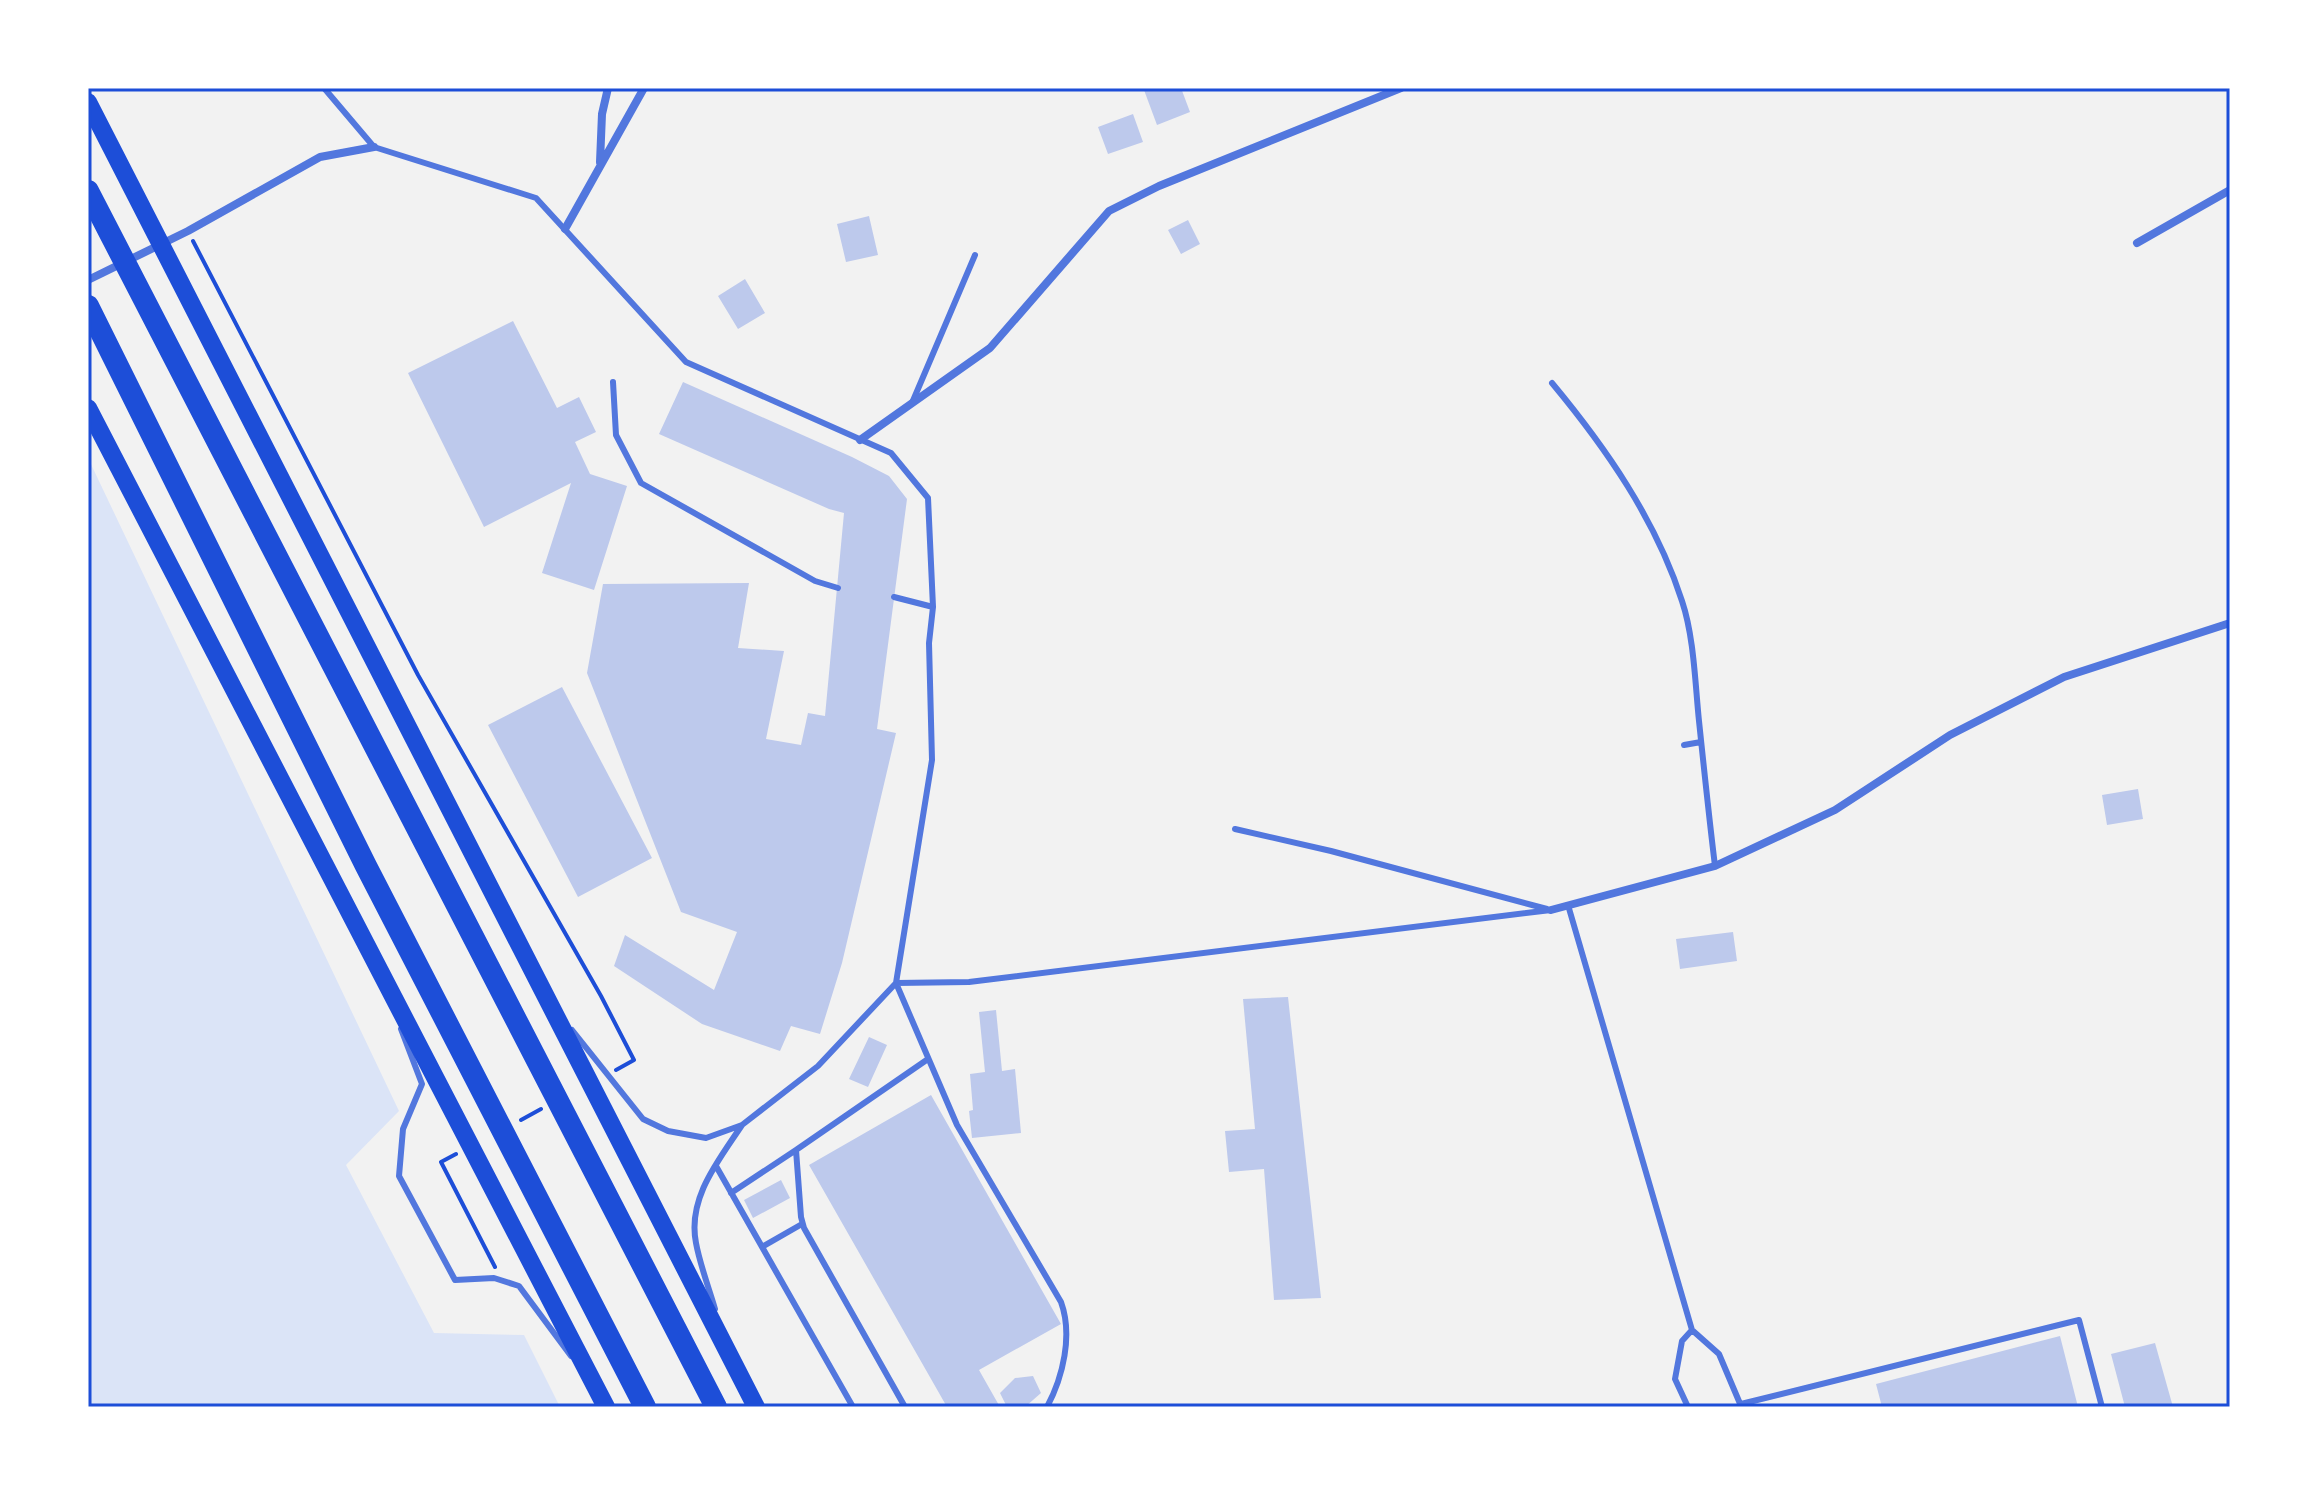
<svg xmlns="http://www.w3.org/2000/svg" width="2318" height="1495" viewBox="0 0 2318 1495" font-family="'Roboto Condensed',sans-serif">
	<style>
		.green { fill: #dbe4f7 }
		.building { fill: #bdc9ec }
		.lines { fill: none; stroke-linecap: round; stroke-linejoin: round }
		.path { stroke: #1d4ed8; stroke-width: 4 }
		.service { stroke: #5277de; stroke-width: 6 }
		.minor { stroke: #5277de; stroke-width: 8 }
		.primary { stroke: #1d4ed8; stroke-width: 18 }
		.motorway { stroke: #1d4ed8; stroke-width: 22 }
		.neatline { fill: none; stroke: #1d4ed8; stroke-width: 3 }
	</style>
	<rect width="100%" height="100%" fill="#f2f2f2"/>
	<path class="green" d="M88,458L399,1111L346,1165L434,1333L524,1335L560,1407H88Z"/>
	<path class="building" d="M1149,88H1181L1190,112L1157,125L1144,90Z
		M1133,114L1143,142L1108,154L1098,127Z
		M869,216L878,255L846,262L837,224Z
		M1188,220L1200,244L1181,254L1168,230Z
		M745,279L765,313L738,329L718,296Z
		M513,321L557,408L579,397L596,432L575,442L590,474L627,486L594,590L542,573L571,483L484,527L408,373Z
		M683,382L852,457L889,476L907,499L877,729L896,733L842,963L820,1034L791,1026L780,1051L702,1024L614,966L625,935L714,990L737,932L681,912L587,673L603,584L749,583L738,648L784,651L766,739L801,745L808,713L825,716L844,513L829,509L659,434Z
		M562,687L652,858L578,897L488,725Z
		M2138,789L2143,819L2107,825L2102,795Z
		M1733,932L1737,961L1680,969L1676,939Z
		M1288,997L1321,1298L1274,1300L1264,1169L1229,1172L1225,1131L1255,1129L1243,999Z
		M996,1010L1002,1071L1015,1069L1021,1133L972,1138L969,1111L973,1110L970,1074L985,1072L979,1012Z
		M869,1037L887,1045L868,1087L849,1079Z
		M931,1095L1061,1324L979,1370L1000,1407H947L809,1165Z
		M781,1180L790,1198L753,1218L744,1200Z
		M2060,1336L2078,1407H1882L1876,1384Z
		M2155,1343L2173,1407H2125L2111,1354Z
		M1033,1376L1041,1393L1025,1407H1007L1000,1393L1015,1378Z"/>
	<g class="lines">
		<path class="path" d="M193,241L418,675L601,996L634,1060L616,1070
			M521,1120L541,1109
			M456,1154L441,1162L495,1267"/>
		<path class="service" d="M324,88L374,147L536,198L686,362L891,453L928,498L933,607L929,643L932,760L896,983L818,1066L742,1125L706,1138L668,1131L643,1119L572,1030
			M613,382L616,435L641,483L815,581L838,588
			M1552,383C1606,448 1656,520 1682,601C1694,637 1695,682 1699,721C1704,769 1709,817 1715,866
			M912,403L975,255
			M894,597L933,607
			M1684,745L1701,742
			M1235,829L1331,851L1547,909
			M1568,905L1692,1330
			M401,1029L422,1084L403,1129L399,1176L455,1280L494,1278L519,1286L571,1356
			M716,1166L853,1407
			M731,1193L796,1150
			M762,1247L802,1224
			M715,1309C709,1288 700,1265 696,1243C687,1198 719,1160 742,1125
			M1692,1330L1719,1354L1741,1406
			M1741,1404L2079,1320L2102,1407
			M905,1407L804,1228L801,1217L796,1150L928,1059
			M1047,1407C1063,1377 1073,1335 1061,1302L957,1125L896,983L969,982L1551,910
			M1688,1407L1675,1379L1682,1341L1692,1330"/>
		<path class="minor" d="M600,162L602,114L608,88
			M565,229L644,88
			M2137,243L2230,190
			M88,280L188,231L320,157L374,147
			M860,440L990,348L1109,211L1159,186L1401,88
			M1551,910L1715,866L1835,810L1950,735L2064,677L2230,623"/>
		<path class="primary" d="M88,102L756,1407
			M88,408L606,1407"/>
		<path class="motorway" d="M88,191L716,1407
			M88,306L366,866L645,1407"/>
	</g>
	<rect width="2318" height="1495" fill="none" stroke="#ffffff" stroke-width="180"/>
	<rect x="90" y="90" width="2138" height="1315" class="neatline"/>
</svg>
